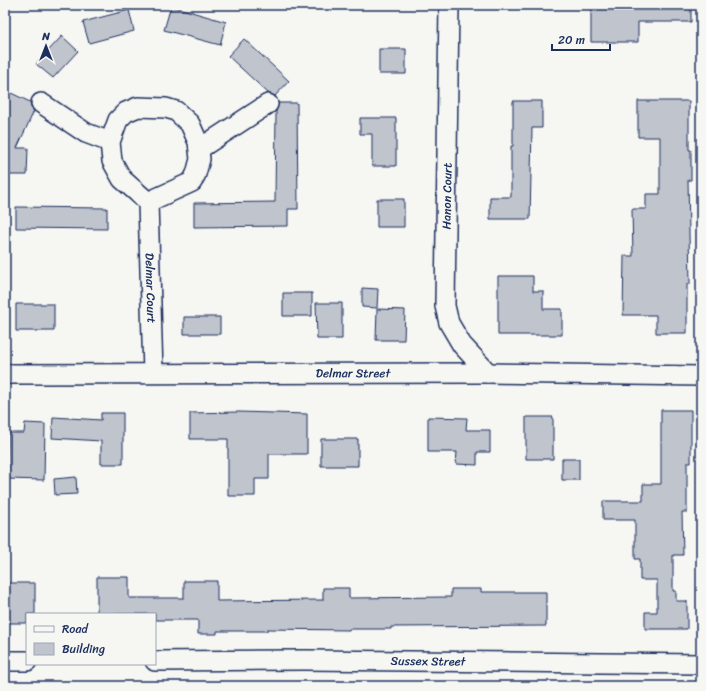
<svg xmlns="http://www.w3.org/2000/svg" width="706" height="691" viewBox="0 0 706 691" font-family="Sriracha,sans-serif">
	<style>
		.building { fill: #c0c4cd; stroke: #1b2f5e }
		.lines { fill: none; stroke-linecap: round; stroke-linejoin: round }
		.minor-casing { stroke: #1b2f5e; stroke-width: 22 }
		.minor { stroke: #f6f6f2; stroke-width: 19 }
		.labels { text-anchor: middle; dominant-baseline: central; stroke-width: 3.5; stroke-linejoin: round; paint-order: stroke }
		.street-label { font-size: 12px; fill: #1b2f5e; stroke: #f6f6f2 }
	</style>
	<rect width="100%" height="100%" fill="#f6f6f2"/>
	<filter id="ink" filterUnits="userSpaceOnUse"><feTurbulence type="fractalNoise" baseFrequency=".025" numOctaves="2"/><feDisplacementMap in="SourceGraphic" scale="8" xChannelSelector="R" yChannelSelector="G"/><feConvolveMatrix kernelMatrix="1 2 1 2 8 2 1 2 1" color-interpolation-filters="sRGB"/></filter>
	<g filter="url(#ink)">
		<path class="building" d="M591,5H691V22H638V42H591Z
			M171,6L226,22L220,45L164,30Z
			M129,10L134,31L89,43L83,22Z
			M62,36L78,51L53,78L36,64Z
			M244,39L289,81L275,96L268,93L228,56Z
			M379,49H406V74H379Z
			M9,92L30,102L31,108L34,111L17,148H28L27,175H5V100Z
			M513,101H542V128H532L530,219H490V197H511V146H513Z
			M638,101H689V150H691V180H688L690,284H687V333H656V315H623L624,256H633L632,209H646V194H660V137H638Z
			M279,103H297L298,209H288V226L194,227V203L275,202L276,111Z
			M360,118H396V166H372V134H360Z
			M377,199H404V227H377Z
			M16,207L107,208V229L16,228Z
			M498,276H533V291H543V309H562V335H498Z
			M362,288L378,289L377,308L362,307Z
			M283,293H312V316H283Z
			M316,303H342V339H317Z
			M16,304H54V331H16Z
			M377,309L405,310L404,340H376Z
			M184,317H220V334H184Z
			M661,410H691V463H687V512H682L683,555H673V591H676V601H687V629H645V612H657V580H640V559H635V520H603V501H643V484H661Z
			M239,412L307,414V454H269V479H255V496H228V439H190V413Z
			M101,413H123V464H101V441L52,438L53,417L101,420Z
			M428,417L467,418L466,430H490V452H477V465L456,464L457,452H428Z
			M526,417H553V459H526Z
			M25,423L45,424L44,480L7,479L8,433H24Z
			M321,439H358V466H321Z
			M562,459H579V480H562Z
			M76,477L77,494L55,495L54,479Z
			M97,577H129V598H184V581H217V601L323,600V588H349V598L451,597V589H481V592H546V626L391,627V629H349V630L267,629V631H217V634H198V620H155V614H97Z
			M7,583H35V614H27V623H7Z"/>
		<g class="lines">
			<defs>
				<g id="minor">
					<path d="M449,5L445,306L449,323L462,345L488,373"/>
					<path d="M41,103L86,133L110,142"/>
					<path d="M138,107L166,108L176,111L190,124L198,142L200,159L196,174L192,182L148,202L122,179L112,161L110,142L118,120L126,112Z"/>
					<path d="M199,149L268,104"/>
					<path id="s1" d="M148,202L153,373"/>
					<path id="s2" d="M5,374L488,373L701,376"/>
					<path d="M5,661H27"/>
					<path id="s3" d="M155,661L305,660L701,664"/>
				</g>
			</defs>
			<use href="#minor" class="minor-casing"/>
			<use href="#minor" class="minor"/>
		</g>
	</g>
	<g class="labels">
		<g class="street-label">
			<text transform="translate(447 196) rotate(-89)">Hanon Court</text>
			<text stroke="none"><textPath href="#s1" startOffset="86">Delmar Court</textPath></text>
			<text stroke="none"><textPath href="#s2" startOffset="348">Delmar Street</textPath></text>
			<text stroke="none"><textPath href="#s3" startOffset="273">Sussex Street</textPath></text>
		</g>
	</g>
	<rect width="706" height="691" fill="none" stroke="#f6f6f2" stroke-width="20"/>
	<rect x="10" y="10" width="686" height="671" fill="none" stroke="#1b2f5e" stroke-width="1.5" filter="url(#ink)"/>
	<rect x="26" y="613" width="130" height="52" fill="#f6f6f2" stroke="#9ea6b7"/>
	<rect x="34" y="626" width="20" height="6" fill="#f6f6f2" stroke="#9ea6b7"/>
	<text x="62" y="633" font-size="12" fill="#1b2f5e">Road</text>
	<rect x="34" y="643" width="20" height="12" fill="#c0c4cd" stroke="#9ea6b7"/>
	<text x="62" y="653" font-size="12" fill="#1b2f5e">Building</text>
	<g transform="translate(46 46)" stroke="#f6f6f2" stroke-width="3" paint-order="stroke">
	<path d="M0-3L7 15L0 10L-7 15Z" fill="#1b2f5e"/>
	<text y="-6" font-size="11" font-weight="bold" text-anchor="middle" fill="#1b2f5e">N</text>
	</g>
	<path d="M552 44v6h58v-6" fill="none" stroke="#1b2f5e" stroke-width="2"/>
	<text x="558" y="44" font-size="12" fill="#1b2f5e" stroke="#f6f6f2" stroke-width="3" paint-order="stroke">20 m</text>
</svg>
